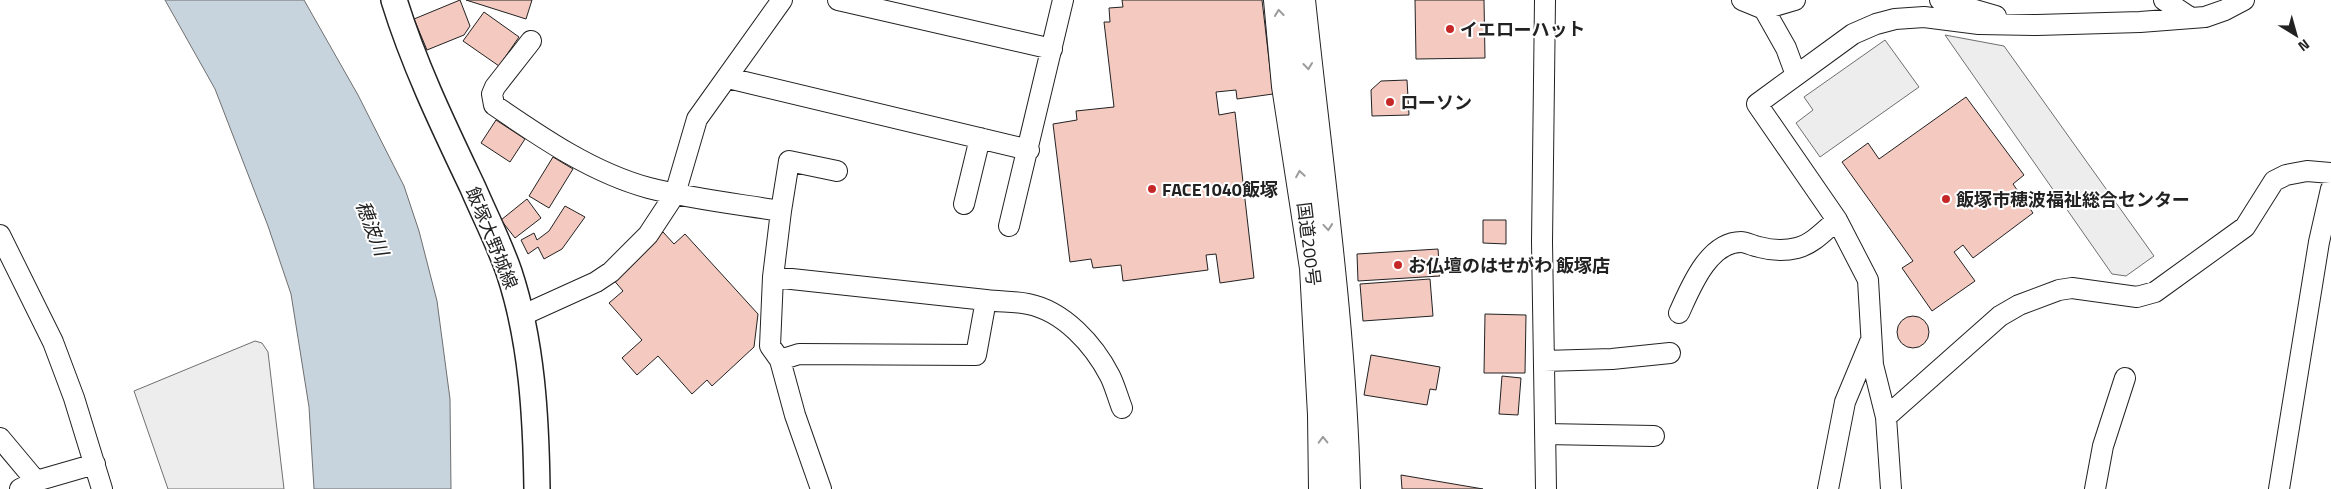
<svg xmlns="http://www.w3.org/2000/svg" width="2331" height="489" viewBox="0 0 2331 489" font-family="'Titillium Web','Noto Sans JP',sans-serif">
	<style>
		.parking { fill: #ededed; stroke: #6f6f6f }
		.water { fill: #c7d3dd; stroke: #6f6f6f }
		.building { fill: #f3c9c0; stroke: #222 }
		.lines { fill: none; stroke-linecap: round; stroke-linejoin: round }
		.minor-casing { stroke: #222; stroke-width: 22 }
		.major-casing { stroke: #222; stroke-width: 28 }
		.highway-casing { stroke: #222; stroke-width: 30 }
		.minor { stroke: #fff; stroke-width: 20 }
		.major { stroke: #fff; stroke-width: 25 }
		.highway { stroke: #fff; stroke-width: 28 }
		.oneway { stroke: #9c9c9c }
		.poi-dot { fill: #c62828; stroke: #fff; stroke-width: 2 }
		.labels { text-anchor: middle; dominant-baseline: central; stroke-width: 4; stroke-linejoin: round; paint-order: stroke }
		.poi-label { font-size: 18px; font-weight: bold; fill: #222; stroke: #fff; text-anchor: start }
		.street-label { font-size: 18px; fill: #222; stroke: #fff }
		.water-label { font-size: 19px; font-style: italic; fill: #222; stroke: #fff }
	</style>
	<rect width="100%" height="100%" fill="#fff"/>
	<path class="parking" d="M1945,35L2004,46L2154,256L2126,276L2112,274Z
		M1885,40L1919,87L1820,157L1796,123L1813,110L1804,97Z
		M255,341L262,343L268,352L284,489H168L134,391Z"/>
	<path class="water" d="M165,0H304L358,95L404,186L419,231L437,301L450,399L451,489H314L309,407L291,294L268,226L215,89Z"/>
	<path class="building" d="M460,0L470,26L464,35L427,50L414,19Z
		M466,0H532L526,19Z
		M1122,0H1262L1273,94L1237,99L1236,90L1216,92L1219,115L1235,112L1254,278L1220,283L1216,254L1206,255L1208,270L1123,281L1121,265L1093,268L1091,259L1070,262L1053,124L1077,120L1076,111L1114,107L1104,22H1110L1109,8L1123,7Z
		M1415,0H1484L1485,58L1416,59Z
		M484,12L519,37L499,66L463,41Z
		M1407,80L1409,115L1372,116L1371,90L1381,81Z
		M1966,97L2024,175L2013,184L2033,213L1973,258L1963,245L1954,252L1975,281L1932,311L1902,268L1913,261L1842,162L1868,143L1879,159Z
		M496,120L525,139L510,162L481,143Z
		M553,157L573,169L549,208L529,196Z
		M527,199L541,218L515,238L501,220Z
		M565,206L585,217L562,249L544,259L538,247L528,254L521,240L534,233L537,240L549,231Z
		M1483,220H1506V244L1483,243Z
		M663,232L674,244L685,234L758,314L754,347L712,386L707,380L692,394L658,356L637,375L622,358L642,340L609,303L623,291L612,278Z
		M1438,249L1440,276L1358,281L1357,254Z
		M1430,279L1433,316L1363,321L1360,284Z
		M1485,314L1526,315L1525,373H1484Z
		M1897 332a16 16 0 1 1 32 0a16 16 0 1 1-32 0Z
		M1371,355L1440,367L1436,390L1430,389L1427,405L1364,395Z
		M1502,376L1521,378L1518,415L1499,414Z
		M1401,475L1483,489H1402Z"/>
	<g class="lines">
		<defs>
			<path id="minor" d="M838,0L1052,49
				M1545,0L1542,242L1546,489
				M1742,0L1764,9L1786,48L1796,75
				M1940,0L1996,16
				M2164,0L2191,18
				M1764,9L1795,0
				M531,41L495,87L492,94L494,105C542,138 593,173 649,188C692,199 738,204 781,211L773,277L770,346L780,360L795,415L821,489
				M728,78L1029,150
				M964,204L980,138
				M781,211L789,161L837,171
				M1009,226L1063,0
				M0,235L53,342L74,398L102,489
				M773,277L986,300L976,355L799,354L780,360
				M986,300C1000,302 1014,301 1028,304C1064,311 1094,345 1110,376C1115,386 1118,398 1122,408
				M1679,313C1690,289 1708,242 1741,242C1746,242 1753,246 1759,247C1770,250 1785,251 1797,248C1813,244 1825,230 1837,220
				M521,316L596,282L611,272L648,235L675,194L697,119L782,0
				M1544,361L1612,359L1670,353
				M1886,417L2000,316L2019,305L2059,290L2072,288L2137,297L2155,292L2245,227L2274,181L2286,175L2307,171L2331,173
				M1545,434L1654,436
				M0,438L36,481
				M20,489L36,481L95,464
				M1828,489L1845,402L1870,342
				M1891,489L1886,417L1873,365L1868,280L1837,220L1757,104L1853,34L1876,24L1895,19L1924,17L1979,24L2037,25L2140,22L2205,17L2225,10L2244,0
				M2095,489L2103,446L2125,378
				M2279,489L2319,242L2331,189"/>
			<path id="major" d="M394,0C414,65 444,127 473,188C485,216 499,243 509,272C532,341 536,417 537,489"/>
			<path id="highway" d="M1278,0L1286,86L1314,268L1322,415L1323,489
				M1301,0C1318,163 1342,325 1346,489"/>
		</defs>
		<use href="#minor" class="minor-casing"/>
		<use href="#major" class="major-casing"/>
		<use href="#highway" class="highway-casing"/>
		<use href="#minor" class="minor"/>
		<use href="#major" class="major"/>
		<use href="#highway" class="highway"/>
	</g>
	<defs><path id="oneway-chevron" d="M-2-3.5L2.5 0L-2 3.5" fill="none" stroke-width="1.6" stroke-linecap="round" stroke-linejoin="round" transform="scale(1.25)"/></defs>
	<g class="oneway">
		<use href="#oneway-chevron" transform="translate(1279 13) rotate(-96)"/>
		<use href="#oneway-chevron" transform="translate(1308 66) rotate(84)"/>
		<use href="#oneway-chevron" transform="translate(1300 174) rotate(-99)"/>
		<use href="#oneway-chevron" transform="translate(1328 227) rotate(85)"/>
		<use href="#oneway-chevron" transform="translate(1323 440) rotate(-91)"/>
	</g>
	<g class="poi-dot">
		<circle cx="1450" cy="29" r="5"/>
		<circle cx="1390" cy="102" r="5"/>
		<circle cx="1152" cy="189" r="5"/>
		<circle cx="1946" cy="199" r="5"/>
		<circle cx="1398" cy="265" r="5"/>
	</g>
	<g class="labels">
		<g class="poi-label">
			<text x="1460" y="29">イエローハット</text>
			<text x="1400" y="102">ローソン</text>
			<text x="1162" y="189">FACE1040飯塚</text>
			<text x="1956" y="199">飯塚市穂波福祉総合センター</text>
			<text x="1408" y="265">お仏壇のはせがわ 飯塚店</text>
		</g>
		<g class="street-label">
			<text transform="translate(492 238) rotate(68)">飯塚大野城線</text>
			<text transform="translate(1309 244) rotate(83)">国道200号</text>
		</g>
		<g class="water-label">
			<text transform="translate(373 228) rotate(69)">穂波川</text>
		</g>
	</g>
	<g transform="translate(2296 35) rotate(143)" stroke="#ffffff" stroke-width="4" paint-order="stroke">
	<path d="M0-4L9 19L0 12L-9 19Z" fill="#222222"/>
	<text y="-8" font-size="14" font-weight="bold" text-anchor="middle" fill="#222222">N</text>
	</g>
</svg>
